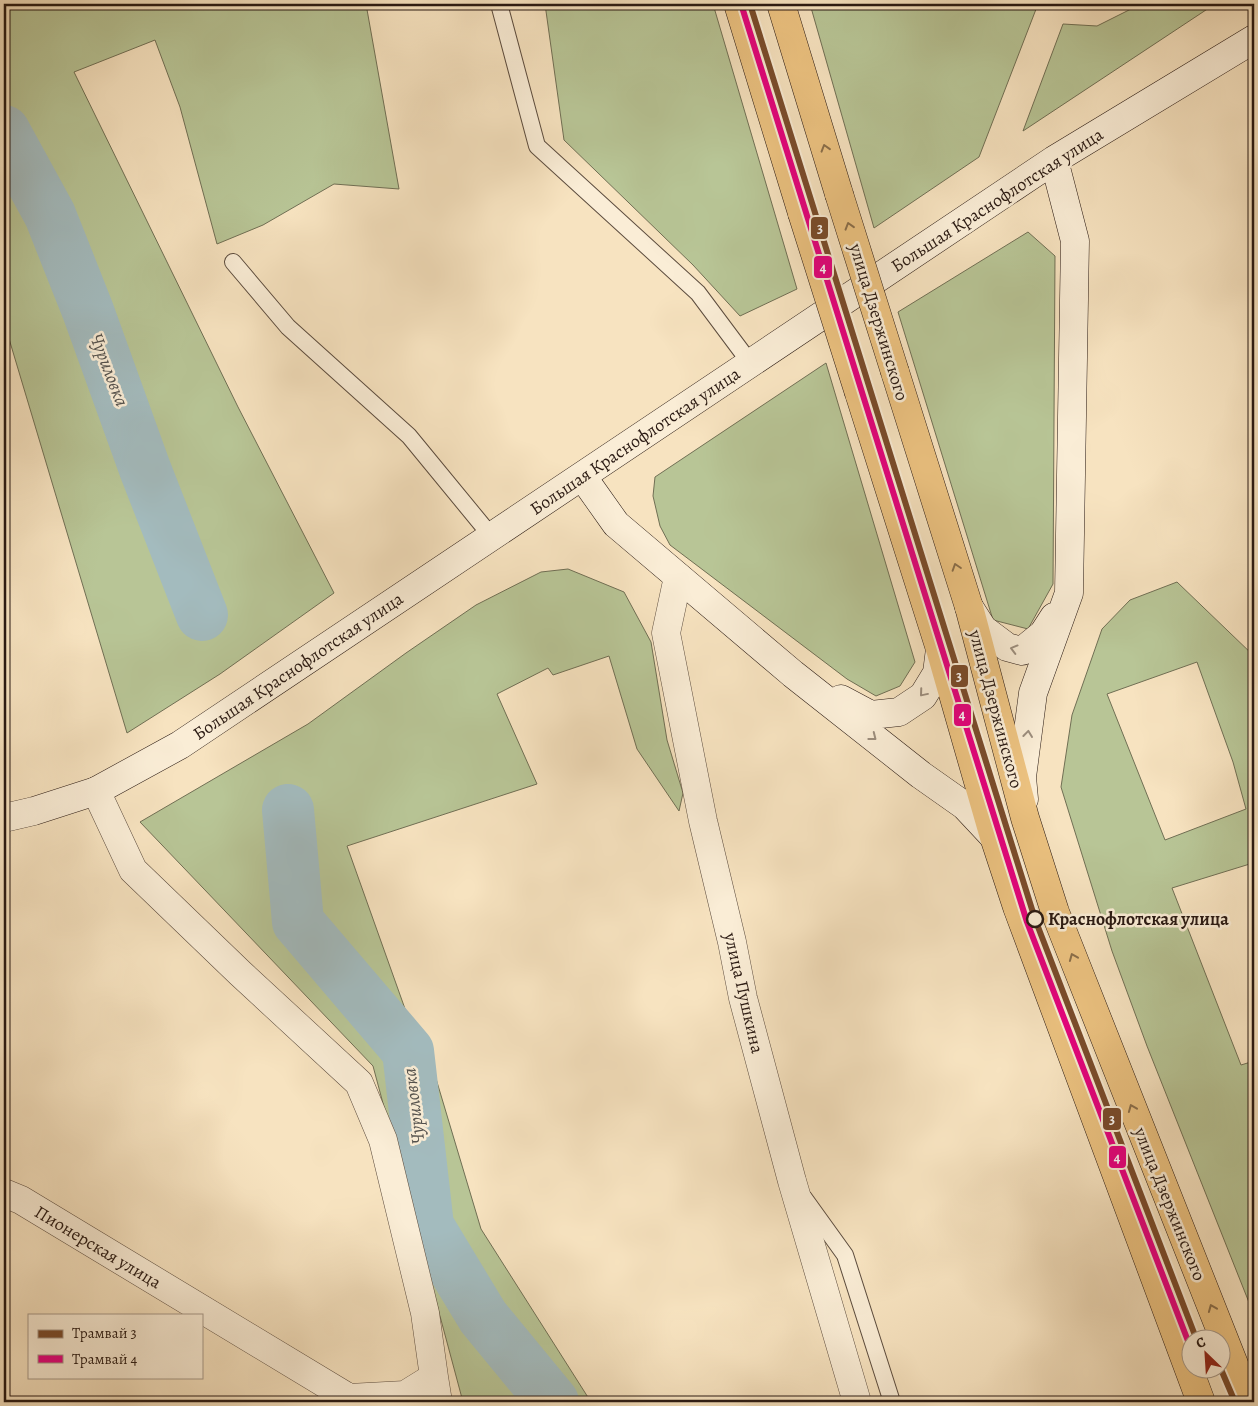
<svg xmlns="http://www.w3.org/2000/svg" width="1258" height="1406" viewBox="0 0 1258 1406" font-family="Alegreya,serif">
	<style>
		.green { fill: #b8c596; stroke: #706f54; fill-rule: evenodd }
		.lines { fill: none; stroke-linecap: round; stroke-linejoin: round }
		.river { stroke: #a3bbbe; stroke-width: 52 }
		.service-casing { stroke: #5c4c3e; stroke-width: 18 }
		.minor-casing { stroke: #5c4c3e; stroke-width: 29 }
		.secondary-casing { stroke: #291912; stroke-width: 29 }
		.primary-casing { stroke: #291912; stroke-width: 29 }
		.service { stroke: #faedd6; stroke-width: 16 }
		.minor { stroke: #faedd6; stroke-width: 28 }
		.secondary { stroke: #faedd6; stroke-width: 28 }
		.primary { stroke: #ecc280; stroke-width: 28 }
		.primary-bridge-casing { stroke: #291912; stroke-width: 29; stroke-linecap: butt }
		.primary-bridge { stroke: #ecc280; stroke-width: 28 }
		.tram-1-casing { stroke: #faedd6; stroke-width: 10 }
		.tram-2-casing { stroke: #faedd6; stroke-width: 10 }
		.tram-1 { stroke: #7a4b2a; stroke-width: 6 }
		.tram-2 { stroke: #e5007d; stroke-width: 6 }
		.oneway { stroke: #8a6e49 }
		.oneway2 { stroke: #9c8e7e }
		.stop-dot { fill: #faedd6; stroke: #291912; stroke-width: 2.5 }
		.labels { text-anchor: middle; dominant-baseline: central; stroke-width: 5; stroke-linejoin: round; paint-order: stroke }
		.street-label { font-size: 18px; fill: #291912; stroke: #faedd6 }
		.stop-label { font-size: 18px; font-weight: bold; fill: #291912; stroke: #faedd6; text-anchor: start }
		.water-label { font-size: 19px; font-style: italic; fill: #54524e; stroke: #faedd6 }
		.line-badge { stroke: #faedd6; stroke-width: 2 }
		.badge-label { font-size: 14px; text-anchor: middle; font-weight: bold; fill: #fff }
	</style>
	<rect width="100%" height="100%" fill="#f7e3c0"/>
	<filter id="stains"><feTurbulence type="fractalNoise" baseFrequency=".004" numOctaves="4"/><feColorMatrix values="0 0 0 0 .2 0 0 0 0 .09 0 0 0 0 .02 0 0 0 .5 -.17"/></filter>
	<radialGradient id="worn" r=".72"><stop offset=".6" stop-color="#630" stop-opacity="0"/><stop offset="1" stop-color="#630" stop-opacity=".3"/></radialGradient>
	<path class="green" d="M4,4H366L399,189L334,184L263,225L217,244L180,107L155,40L74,72L238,407L334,593L220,674L127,733L4,322Z
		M545,4H713L797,289L740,316L693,265L564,140Z
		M810,4H1038L979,157L874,228Z
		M1141,4H1215L1023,131L1063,24L1097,26Z
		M1028,232L1055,256L1053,584L1028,629L993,620L898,312Z
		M826,363L915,662L900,686L876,696L847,679L670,545L660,526L653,496L655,477Z
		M568,569L624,592L651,642L667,740L683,793L679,811L637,749L609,656L553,675L548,668L497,694L537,784L347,846L414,1034L431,1062L481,1229L591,1402H463L373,1066L140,822L308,724L406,653L476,605L541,572Z
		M1177,582L1254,656V866L1253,863L1172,888L1241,1065L1254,1061V1315L1147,1046L1112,951L1061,787L1072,715L1102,629L1130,600ZM1197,662L1233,762L1246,809L1165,840L1107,694Z"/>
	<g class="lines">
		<path class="river" d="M4,131L50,215L88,311L145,469L202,615
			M288,810L298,922L408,1051L428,1226L483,1317L553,1402"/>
		<defs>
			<path id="service" d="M499,4L537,146L698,293L751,364
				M233,262L288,327L409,436L492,537
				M804,1198L845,1255L892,1402"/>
			<path id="minor" d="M678,577L666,633L703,821L732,942L743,998L792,1181L857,1402
				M96,791L133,870L240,973L359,1083L383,1140L425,1313L434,1377
				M4,1193L21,1200L349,1398L405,1395L434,1377L438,1402"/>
			<path id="secondary" d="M582,476L616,524L793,674L921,775L965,806L994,837
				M969,607L983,629L1007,647L1022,651L1043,634L1054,617
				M841,699L871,715L899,712L923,696L937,673L940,649
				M1024,799L1022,777L1033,693L1069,593L1075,241L1054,160
				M4,818L34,811L96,791L180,745L1054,160L1254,39"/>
			<path id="primary" d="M738,4L802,213
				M781,4L839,194
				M895,372L969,607L1025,818L1055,912L1249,1402
				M859,393L940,649L994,837L1017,907L1201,1402"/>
		</defs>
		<use href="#service" class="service-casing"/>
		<use href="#minor" class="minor-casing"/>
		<use href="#secondary" class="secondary-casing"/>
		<use href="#primary" class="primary-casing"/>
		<use href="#service" class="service"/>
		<use href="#minor" class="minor"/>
		<use href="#secondary" class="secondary"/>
		<use href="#primary" class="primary"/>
		<defs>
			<path id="primary-bridge" d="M839,194L895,372
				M802,213L859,393"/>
		</defs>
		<use href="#primary-bridge" class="primary-bridge-casing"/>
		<use href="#primary-bridge" class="primary-bridge"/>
		<defs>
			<path id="tram-1" d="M750,4L1035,919L1196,1338
				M1220,1367L1235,1402"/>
			<path id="tram-2" d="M742,7L1027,922L1188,1341"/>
		</defs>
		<use href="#tram-1" class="tram-1-casing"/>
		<use href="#tram-2" class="tram-2-casing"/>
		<use href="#tram-1" class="tram-1"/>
		<use href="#tram-2" class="tram-2"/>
	</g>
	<defs><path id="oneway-chevron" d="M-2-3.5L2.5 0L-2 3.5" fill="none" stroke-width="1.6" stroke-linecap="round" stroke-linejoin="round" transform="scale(1.25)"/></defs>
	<g class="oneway">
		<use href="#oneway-chevron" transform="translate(825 148) rotate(-107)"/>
		<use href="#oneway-chevron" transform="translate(849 226) rotate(-107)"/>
		<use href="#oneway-chevron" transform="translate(956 567) rotate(-108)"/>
		<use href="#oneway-chevron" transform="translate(1073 957) rotate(-112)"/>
		<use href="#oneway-chevron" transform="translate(1132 1108) rotate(-112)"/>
		<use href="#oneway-chevron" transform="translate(1212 1308) rotate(-112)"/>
	</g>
	<g class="oneway2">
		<use href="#oneway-chevron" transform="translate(1014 649) rotate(-165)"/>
		<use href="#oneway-chevron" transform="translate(923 693) rotate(130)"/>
		<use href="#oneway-chevron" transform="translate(1028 734) rotate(-83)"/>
		<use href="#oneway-chevron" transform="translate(873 737) rotate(38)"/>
	</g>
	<circle class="stop-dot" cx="1035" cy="919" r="8"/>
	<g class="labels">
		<g class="street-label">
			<text transform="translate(997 200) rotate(-33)">Большая Краснофлотская улица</text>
			<text transform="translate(879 322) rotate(73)">улица Дзержинского</text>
			<text transform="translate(635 441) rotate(-34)">Большая Краснофлотская улица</text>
			<text transform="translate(298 666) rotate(-34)">Большая Краснофлотская улица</text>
			<text transform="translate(996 709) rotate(75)">улица Дзержинского</text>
			<text transform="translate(744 993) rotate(77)">улица Пушкина</text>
			<text transform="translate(1170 1204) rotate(68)">улица Дзержинского</text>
			<text transform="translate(98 1247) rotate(31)">Пионерская улица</text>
		</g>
		<g class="stop-label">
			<text x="1048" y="919">Краснофлотская улица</text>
		</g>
		<g class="water-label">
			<text transform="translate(109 370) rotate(69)">Чуриловка</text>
			<text transform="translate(414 1106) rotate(-97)">Чуриловка</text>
		</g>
	</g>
	<g class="line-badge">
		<rect x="810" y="216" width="19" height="24" rx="5" fill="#7a4b2a"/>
		<rect x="813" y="255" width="20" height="24" rx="5" fill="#e5007d"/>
		<rect x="950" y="664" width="19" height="24" rx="5" fill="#7a4b2a"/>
		<rect x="953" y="703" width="19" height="24" rx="5" fill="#e5007d"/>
		<rect x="1102" y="1107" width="20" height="24" rx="5" fill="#7a4b2a"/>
		<rect x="1108" y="1145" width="19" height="24" rx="5" fill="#e5007d"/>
	</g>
	<g class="badge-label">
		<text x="820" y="233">3</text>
		<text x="823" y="272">4</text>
		<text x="959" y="681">3</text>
		<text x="962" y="719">4</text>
		<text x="1112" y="1124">3</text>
		<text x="1117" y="1162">4</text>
	</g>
	<rect width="1258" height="1406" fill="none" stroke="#f7e3c0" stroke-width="20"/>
	<rect x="5" y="5" width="1248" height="1396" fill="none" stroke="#291912" stroke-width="2.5"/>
	<rect x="10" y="10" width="1238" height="1386" fill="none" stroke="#291912"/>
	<rect x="28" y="1314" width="175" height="65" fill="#faedd6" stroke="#a69888"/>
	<rect x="38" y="1330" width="25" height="8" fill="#7a4b2a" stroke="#a69888"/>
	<text x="72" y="1338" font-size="15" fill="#291912">Трамвай 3</text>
	<rect x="38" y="1355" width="25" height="8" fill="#e5007d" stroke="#a69888"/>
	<text x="72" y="1364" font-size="15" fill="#291912">Трамвай 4</text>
	<g transform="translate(1206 1354) rotate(335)"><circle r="24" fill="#faedd6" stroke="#a69888"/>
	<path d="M0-4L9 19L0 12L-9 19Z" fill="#8f2418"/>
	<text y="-8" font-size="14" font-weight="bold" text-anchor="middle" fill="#291912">С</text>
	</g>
	<rect width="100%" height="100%" filter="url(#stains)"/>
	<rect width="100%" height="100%" fill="url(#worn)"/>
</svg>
